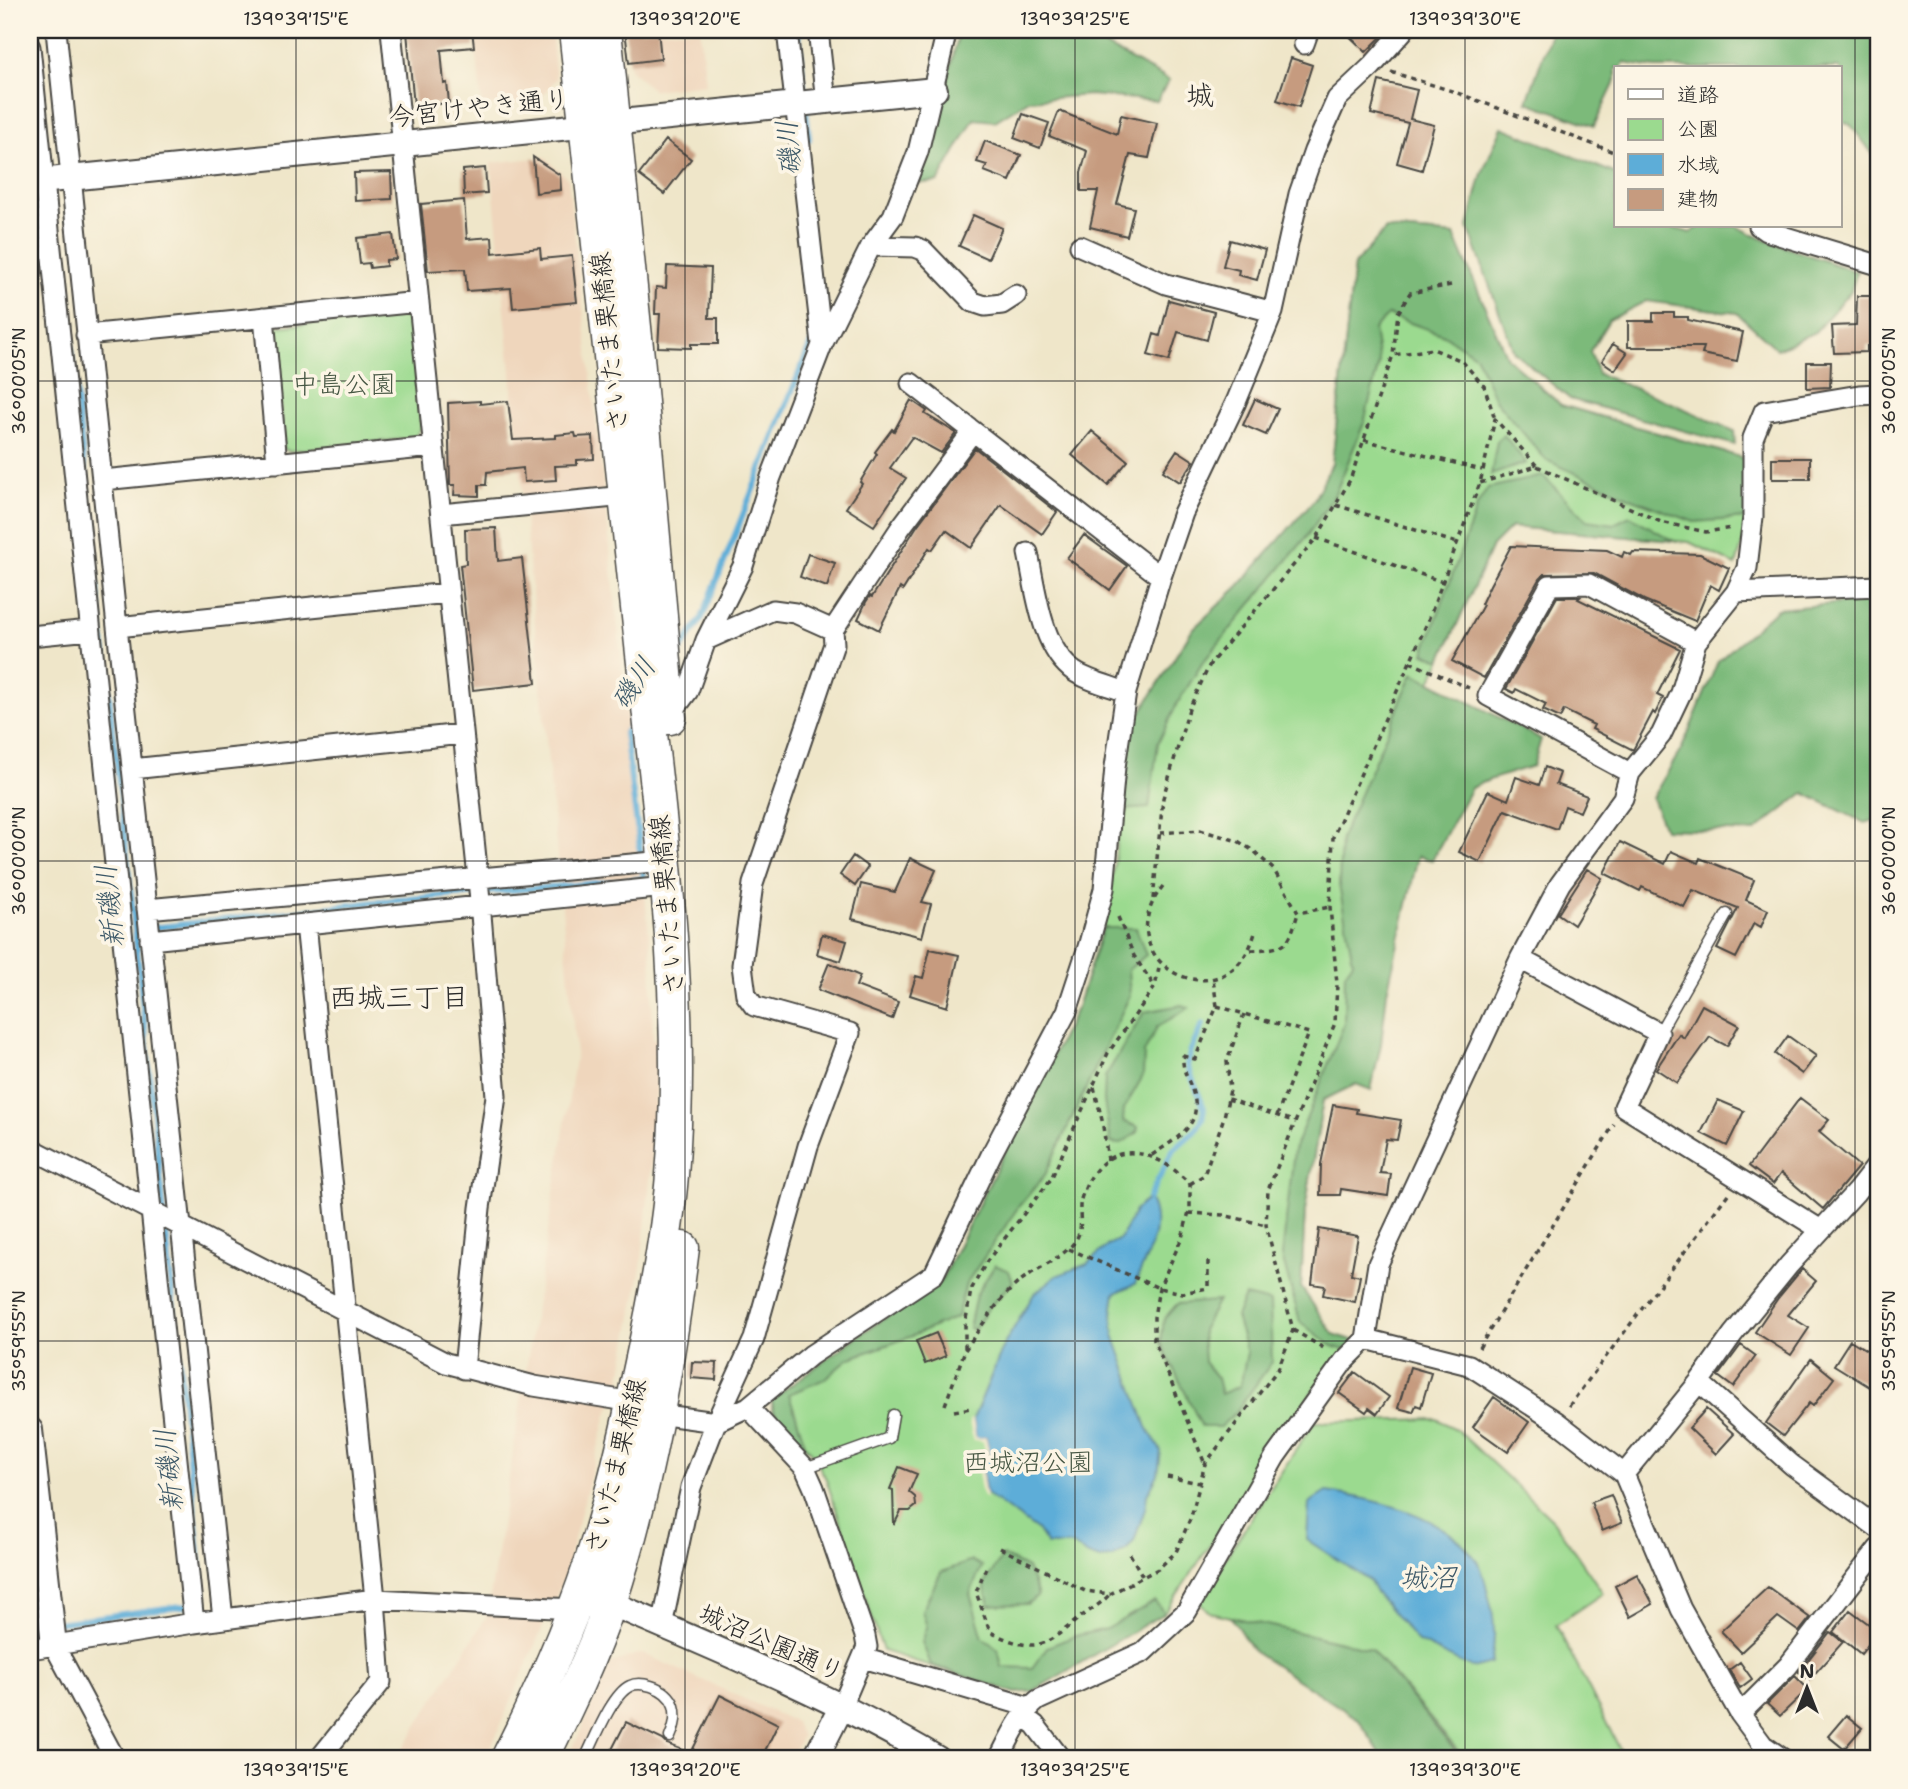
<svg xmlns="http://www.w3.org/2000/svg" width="1908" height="1789" viewBox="0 0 1908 1789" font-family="'Shantell Sans','Klee One',sans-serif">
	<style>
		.built { fill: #efd6bc }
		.green { fill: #9bda8f; stroke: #63825d; stroke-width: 2 }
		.forest { fill: #7cba7a; stroke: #547252; stroke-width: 2 }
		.water { fill: #5dadd8; stroke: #446c82; stroke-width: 2 }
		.pier { fill: #efe6c9 }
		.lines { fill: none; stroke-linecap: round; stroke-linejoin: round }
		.stream { stroke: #5dadd8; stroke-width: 6 }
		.building { fill: #c69b7f }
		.service-casing { stroke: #484743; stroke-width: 13 }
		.minor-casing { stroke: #484743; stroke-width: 23 }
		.tertiary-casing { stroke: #484743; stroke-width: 28 }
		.primary-casing { stroke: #484743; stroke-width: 35 }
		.path { stroke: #484743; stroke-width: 3.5; stroke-dasharray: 5 5; stroke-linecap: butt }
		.service { stroke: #fff; stroke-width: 10 }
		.minor { stroke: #fff; stroke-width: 19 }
		.tertiary { stroke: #fff; stroke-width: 24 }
		.primary { stroke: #fff; stroke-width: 32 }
		.ticks { fill: none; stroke: #2b2b2b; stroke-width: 2; stroke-opacity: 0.45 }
		.labels { text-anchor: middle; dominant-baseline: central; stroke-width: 7; stroke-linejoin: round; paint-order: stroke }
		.street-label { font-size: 26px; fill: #2b2b2b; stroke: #fcf5e5 }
		.park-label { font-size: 26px; fill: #475744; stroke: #fcf5e5 }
		.neighbourhood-label { font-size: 28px; fill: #2b2b2b; stroke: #fcf5e5 }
		.water-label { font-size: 28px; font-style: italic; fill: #3c5868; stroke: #fcf5e5 }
		.neatline { fill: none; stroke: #2b2b2b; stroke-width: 2.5 }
		.ticks-label { font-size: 18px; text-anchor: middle; fill: #2b2b2b }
	</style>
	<rect width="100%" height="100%" fill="#fcf5e5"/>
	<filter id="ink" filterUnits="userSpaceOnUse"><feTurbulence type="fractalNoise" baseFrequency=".0143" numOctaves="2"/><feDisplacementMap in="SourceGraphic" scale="14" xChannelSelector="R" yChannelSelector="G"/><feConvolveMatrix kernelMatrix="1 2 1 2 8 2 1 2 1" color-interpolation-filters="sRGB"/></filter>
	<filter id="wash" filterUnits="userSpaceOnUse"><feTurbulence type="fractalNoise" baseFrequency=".00686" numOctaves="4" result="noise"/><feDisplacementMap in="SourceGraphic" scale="28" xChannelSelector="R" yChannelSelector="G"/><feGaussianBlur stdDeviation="1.57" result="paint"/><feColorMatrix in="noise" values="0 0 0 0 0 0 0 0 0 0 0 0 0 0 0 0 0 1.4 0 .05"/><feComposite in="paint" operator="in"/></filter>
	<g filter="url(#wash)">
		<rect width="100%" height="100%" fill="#efe6c9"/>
		<path class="built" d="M474,30H551L556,79L537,102L482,106Z
			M625,30H700L706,84L653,90L630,70Z
			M545,157L568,179L604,489L651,955L653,1039H659L652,1159L641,1266L618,1394L607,1414L563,1580L486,1759H396L487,1616L576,1054L491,163Z
			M642,1653L795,1722L802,1736L790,1759H568L611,1663Z"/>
		<path class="green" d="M1386,229L1454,235L1507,358L1561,405L1747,459L1748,525L1736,565L1689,542L1511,527L1492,546L1441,660L1406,728L1356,1084L1323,1100L1305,1210L1301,1287L1333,1334L1355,1341L1322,1377L1168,1608L1164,1613L1033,1691L1016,1693L883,1651L826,1479L811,1451L789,1432L772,1411V1399L858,1336L941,1280L1077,1007L1106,917L1115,859L1126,736L1192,630L1239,586L1314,500L1332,464L1354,265Z
			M401,315L408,318L412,329L421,428L414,438L289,451L284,449L274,327Z
			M1437,1419L1456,1429L1553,1520L1603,1593L1556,1625L1625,1759H1465L1371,1649L1209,1612L1198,1600L1314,1422Z"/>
		<path class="forest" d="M960,30H1076L1169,80L1157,101L1090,95L1029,100L995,121L974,119L938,182L919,183Z
			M1552,30H1878V161L1850,124L1840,121V68H1655L1624,63L1621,68H1616V80L1594,126L1527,102Z
			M1502,127L1616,174V226H1666L1691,233L1699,226H1736L1765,240L1857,272L1851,291L1815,332L1777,349L1737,313L1646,301L1609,320L1590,351L1598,374L1669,402L1734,431L1735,445L1570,399L1514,352L1468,227L1482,173Z
			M1386,229L1454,235L1507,358L1561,405L1747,459L1748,518L1694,522L1633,499L1546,460L1495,400L1476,356L1444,335L1388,315L1374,329L1379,363L1364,423L1335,494L1305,539L1203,662L1177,704L1158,743L1149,808L1120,810L1126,736L1192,630L1239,586L1314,500L1332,464L1354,265Z
			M1504,435L1526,463L1491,475L1497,441Z
			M1543,476L1587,520L1614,524L1630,516L1674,541L1511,527L1492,546L1441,660L1424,653L1478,504L1488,488Z
			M1878,600V819L1865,823L1804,793L1754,832L1664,829L1652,798L1682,748L1718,661L1777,609Z
			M1413,673L1541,739L1533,766L1489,780L1471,788L1432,860L1418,856L1387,992L1381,1044L1371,1090L1356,1084L1323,1100L1305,1210L1301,1287L1333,1334L1355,1341L1344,1350L1332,1346L1300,1322L1282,1256L1294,1150L1344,1024L1345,973L1353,962L1339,885L1341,838Z
			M1103,928H1136L1146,955L1128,970L1130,995L1045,1175L1019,1206L966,1284L957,1317L912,1336L848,1359L825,1379L789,1394L806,1447C791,1434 772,1420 772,1399L858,1336L941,1281L1077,1007Z
			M1182,1005L1189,1008L1157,1027L1144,1053L1143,1076L1124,1109L1123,1121L1138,1127L1137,1133L1120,1144L1111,1143L1104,1101L1105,1077L1144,1012Z
			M995,1265L1009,1271L1013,1282L989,1307L974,1330L969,1328L976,1295Z
			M1245,1296L1270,1302L1272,1362L1236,1412L1220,1427H1202L1161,1343L1164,1319L1177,1304L1218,1301L1202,1330L1204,1362L1217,1378L1221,1394L1240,1386L1247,1353L1236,1317Z
			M1003,1556L1027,1568L1038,1595L1027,1604L989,1605L984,1584Z
			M972,1561L982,1566L970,1594L983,1638L998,1649L1002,1667L1032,1668L1047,1647L1075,1636L1106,1629L1155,1601L1164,1613L1033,1691L1016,1693L931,1665L922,1642L927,1627L922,1611L941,1572Z
			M1231,1617L1371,1649L1462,1759H1384L1358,1719L1253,1651Z"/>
		<path class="water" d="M1149,1198C1165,1228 1147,1254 1135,1284L1115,1293L1112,1314L1114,1335L1147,1427L1161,1451L1158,1474L1147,1495L1145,1509L1134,1541L1127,1549L1112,1558L1100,1559L1088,1555L1072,1545H1047L1037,1530L986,1494L980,1459L990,1457L986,1437L976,1439L973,1419L1005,1343L1034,1294L1056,1276L1087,1264L1108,1245L1120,1239L1136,1209Z
			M1326,1492C1377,1499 1449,1515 1478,1563C1484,1571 1485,1584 1488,1594C1495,1617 1496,1640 1491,1663L1472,1668L1418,1642L1376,1593L1370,1581L1307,1540L1309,1503Z"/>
		<path class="pier" d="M973,1419L976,1438L986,1437L990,1457L980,1459L986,1499L982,1495L976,1459L978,1456L986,1454L983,1441L973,1440L969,1420Z"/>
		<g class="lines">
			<path class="stream" d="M37,30L39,49
				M798,30L805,98
				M806,108L809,139
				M676,657L702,618L815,333
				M151,928L375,902L644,879L625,733L637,715
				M1149,1198L1173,1150L1196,1130L1202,1120L1204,1108L1187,1065L1191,1050L1203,1024
				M57,1623L204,1603L135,930L62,265
				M30,1626L46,1624"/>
		</g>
		<g id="blocks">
			<path class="building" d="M434,30H472L474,47L441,50L444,84L447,83L449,103L414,106L407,32Z
				M625,30H658L661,59L629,63Z
				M1343,30H1388L1366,52Z
				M1291,58L1312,65L1299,107L1277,100Z
				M1379,81L1417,90L1410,119L1434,125L1422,170L1397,163L1408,123L1371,114Z
				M1059,111L1117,134L1121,115L1157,123L1149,158L1130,155L1117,204L1134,208L1127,236L1090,227L1098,191H1081V173L1087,151L1049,136Z
				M1023,114L1049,123L1040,148L1014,138Z
				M666,140L691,159L664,194L639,175Z
				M985,141L1021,155L1010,181L984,171L987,165L977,162Z
				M533,157L560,175L561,190L536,193Z
				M485,168L487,193L464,195L463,170Z
				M391,172L392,199L355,201L354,173Z
				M464,200L467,239L492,237L493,253L540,248L541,259L572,256L577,302L513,308L511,288L467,291L465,269L428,271L421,204Z
				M973,215L1002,228L988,259L959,246Z
				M393,234L396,259L386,260V266L370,268L369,263L360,264L357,238Z
				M1230,240L1265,250L1257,280L1238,275L1239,270L1223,266Z
				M667,266L711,268L709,318H718V344H691V348L658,347L660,314H655L656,287L666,288Z
				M1857,296H1872V324H1874L1876,346H1867V352L1834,353L1832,326L1856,325Z
				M1169,300L1214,312L1207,340L1178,332L1169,361L1148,355L1154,334L1160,336Z
				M1653,313H1674V317H1688V320L1743,332L1737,361L1702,354L1704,347H1628V321H1653Z
				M1613,344L1627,353L1615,370L1602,361Z
				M1807,362H1831L1830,387L1807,388Z
				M1255,399L1278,409L1266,435L1243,425Z
				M911,400L927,411L925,414L956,433L941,453L912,437L890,468L906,478L874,526L846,508L862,484L860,482L877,454L875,452L892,429L894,431Z
				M480,401V404L508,401L513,440L556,438V435L575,433L576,437L593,436L594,459L577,460V465L555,466L556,480L524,482L523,468L487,472L486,485H479V496L454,495L455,485H450L448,403Z
				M1092,431L1128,461L1108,485L1072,455Z
				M975,448L1057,512L1042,534L1001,505L971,548L946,530L932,550L929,548L903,590L900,588L879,630L858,619L866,602L870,596L872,597L917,526Z
				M1177,450L1194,461L1180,482L1163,471Z
				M1772,458H1810V479H1772Z
				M496,528L498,561L522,558L536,683L473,690L460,565L466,564L465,529Z
				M1084,535L1127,566L1110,590L1067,558Z
				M1511,546L1607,550L1622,557L1624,552L1631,555L1633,552L1700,554L1729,568L1719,590L1710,585L1695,621L1644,600L1594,573L1544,574L1539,579L1484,678L1452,661L1483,605L1481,604L1490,585Z
				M808,554L835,563L827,587L800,577Z
				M1557,597H1580L1578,599L1680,649L1657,695L1663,698L1655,714L1653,712L1633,750L1592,729L1594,725L1564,710L1560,718L1543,710L1546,704L1516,689L1514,693L1506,689Z
				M1545,767L1560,773L1556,784L1587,796L1580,812L1565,806L1557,829L1505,810L1480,862L1459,852L1488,791L1508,800L1516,777L1539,785Z
				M1620,842L1665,864L1671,851L1698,863L1700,858L1754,880L1746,900L1768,910L1761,927L1754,923L1736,958L1717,949L1738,908L1693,890L1684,907L1642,887L1640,891L1604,873Z
				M853,856L868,867L855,886L840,875Z
				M910,858L936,870L922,902L931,904L922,937L852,919L861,884L895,892Z
				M1587,869L1602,878L1574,925L1558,914Z
				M822,934L847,941L841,961L817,954Z
				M930,949L959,955L947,1007L910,995L916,976L923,978Z
				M829,963L860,976L856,986L898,1002L892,1019L818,990Z
				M1702,1005L1739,1025L1727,1046L1710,1037L1677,1083L1656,1069L1679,1034L1684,1038Z
				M1788,1036L1816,1056L1802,1074L1775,1054Z
				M1800,1098L1829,1120L1819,1132L1859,1166L1823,1209L1781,1173L1773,1184L1749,1166Z
				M1718,1100L1744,1111L1727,1146L1701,1133Z
				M1333,1105L1357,1109L1356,1113L1401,1120L1397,1140L1386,1139L1380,1173L1391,1174L1388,1196L1341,1189L1340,1195H1320L1321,1164Z
				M1319,1229L1358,1236L1351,1274L1360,1276L1355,1302L1323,1295L1325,1286L1312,1284Z
				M1802,1269L1816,1281L1788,1315L1809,1328L1791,1355L1755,1332L1778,1298Z
				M936,1333L946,1356L925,1364L916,1341Z
				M1850,1340L1878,1357V1392L1834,1365Z
				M1741,1345L1756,1356L1733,1387L1718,1376Z
				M1811,1359L1834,1378L1813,1406L1809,1403L1783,1436L1766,1423Z
				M692,1362L717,1363L716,1380L691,1378Z
				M1410,1367L1431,1373L1421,1407L1416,1405L1413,1412L1398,1408Z
				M1355,1372L1389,1397L1377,1414L1369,1408L1366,1412L1339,1393Z
				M1494,1397L1529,1422L1508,1452L1473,1427Z
				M1706,1409L1734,1434L1716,1454L1689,1428Z
				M899,1467L917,1474L909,1492L915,1497L916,1506L910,1511H901L894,1525L893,1490L890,1489Z
				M1611,1495L1622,1523L1602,1531L1591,1502Z
				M1637,1574L1653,1604L1630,1617L1615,1586Z
				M1768,1587L1810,1618L1799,1632L1778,1617L1741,1652L1721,1631Z
				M1850,1610L1878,1631L1861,1654L1833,1632Z
				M1830,1632L1843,1642L1809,1680L1799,1672Z
				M1740,1662L1752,1679L1740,1688L1729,1670Z
				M1795,1676L1808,1689L1780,1716L1767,1704Z
				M720,1695L778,1724L761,1759H607L626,1722L663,1740L667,1744L691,1753Z
				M1846,1715L1862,1728L1844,1749L1828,1736Z"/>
		</g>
	</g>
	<g filter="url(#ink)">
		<use href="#blocks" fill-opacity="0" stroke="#484743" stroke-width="2"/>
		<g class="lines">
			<defs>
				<path id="service" d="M1659,1033L1727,914
					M805,1468L889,1438L893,1415
					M585,1759C594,1741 612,1694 630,1686C636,1683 644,1684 651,1686C677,1694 680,1714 670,1737"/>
				<path id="minor" d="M56,30L117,627L223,1619
					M391,30L478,878L496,1096L480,1208L464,1369
					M787,30L822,344
					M818,30L826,102
					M1304,44L1309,30
					M30,47L194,1623
					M1759,226L1766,231L1878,265
					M871,246L915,247L923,250L973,302L985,306L1002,304L1016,295
					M1080,246L1166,284L1273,312
					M264,317L277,463
					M86,335L419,302
					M911,383L973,431
					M103,480L433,447
					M441,514L625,496
					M1028,553C1036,590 1041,649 1075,672C1089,681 1110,686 1126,692
					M1736,592L1878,586
					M117,627L448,593
					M30,636L90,630
					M706,640L773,610L795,613L833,630L901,527L973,431L1161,577
					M670,715L688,691L706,640L743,566L771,477L822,345L871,246L893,216L918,152L947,30
					M132,769L462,734
					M1630,773L1488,696L1550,585L1589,584L1696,642
					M147,909L664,861
					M306,924L375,1599L381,1682L319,1759
					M150,940L665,887
					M1520,959L1659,1033L1624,1107L1821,1230
					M30,1148L446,1363L534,1386L633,1402
					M1366,1339L1469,1365L1557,1422L1624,1474L1681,1609L1740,1714L1763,1745L1783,1759
					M1699,1382L1792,1465L1878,1528
					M748,1407L805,1468L814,1488L865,1636L867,1647L842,1706
					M658,1414L716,1422L754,1339L808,1146L850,1033L754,1006L746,995L742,965L753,884L834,644L833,630
					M1624,1474L1699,1382L1733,1334L1789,1265L1856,1192L1878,1164
					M662,1626L691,1487L716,1422L748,1407L811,1355L934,1274L992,1153L1067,1011L1088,947L1104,889L1115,767L1126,692L1161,577L1183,513L1236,402L1273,312L1299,194L1314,151L1337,99L1372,66L1404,30
					M54,1645L115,1759
					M30,1649L194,1623L375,1599L574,1609
					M863,1658L1029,1707
					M1740,1714L1788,1666L1878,1549
					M1023,1716L1035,1725L1061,1759
					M999,1759C1010,1738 1019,1715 1038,1700L1143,1652L1187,1611L1275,1457L1344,1361L1366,1339L1378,1264L1520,959L1560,884L1623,798L1630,773L1661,735L1681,693L1696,642L1736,592L1747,568L1753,517V438L1764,411L1859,395L1878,394"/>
				<path id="tertiary" d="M30,182L935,90
					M30,1430L54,1645
					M593,1606L610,1603C722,1651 833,1697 938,1759
					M815,1759L842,1706"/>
				<path id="primary" d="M605,30L638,357L670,718
					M507,1759C542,1689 575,1615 598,1539C616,1479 629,1419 642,1358C655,1298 667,1236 672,1175C686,1003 661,826 642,654C619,446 596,238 575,30
					M542,1759C567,1708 592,1657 610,1603C648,1488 668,1367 683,1248"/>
			</defs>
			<use href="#service" class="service-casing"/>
			<use href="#minor" class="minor-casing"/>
			<use href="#tertiary" class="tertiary-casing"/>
			<use href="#primary" class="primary-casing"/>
			<path class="path" d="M1391,72L1455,92L1616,153
				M1451,285L1410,293L1398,313L1393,355L1433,349L1462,361L1484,386L1495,419
				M1364,440L1482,470
				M1537,466L1661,522L1706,532L1732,528
				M1336,505L1457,543
				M1316,538L1443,582
				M1410,662L1469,688
				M1160,833L1200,830L1238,841L1255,852L1274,870L1298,913L1330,907
				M1163,886C1102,963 1228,1027 1255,933
				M1153,899L1163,798L1189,709L1210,664L1318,536L1350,480L1393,355
				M1118,917L1134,956L1155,987
				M1251,950C1286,948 1288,948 1298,913
				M1217,1006L1309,1033L1277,1116
				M1094,1087L1102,1120L1108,1160
				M1228,1099L1296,1122
				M1152,1155C1175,1139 1204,1126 1193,1093C1189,1079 1182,1072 1183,1056L1195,1059L1217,1006L1213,979
				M1190,1184L1204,1175L1224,1117L1230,1090L1227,1061L1244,1014
				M1189,1213L1223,1215L1266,1225
				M1069,1249L1159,1288L1183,1293L1208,1288V1258
				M1293,1330L1327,1350
				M1479,1348L1614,1124
				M965,1350C981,1327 996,1302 1018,1283C1033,1270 1052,1263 1067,1250C1090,1230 1075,1215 1082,1196C1103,1136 1152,1145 1190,1184V1208L1182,1238L1159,1288L1154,1317V1340L1205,1464
				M945,1405L965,1350V1325L971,1290L987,1261L1051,1179L1108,1053L1155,987L1160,963
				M1569,1406L1728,1194
				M954,1411L971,1408
				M1167,1477L1200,1483
				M1000,1548L1085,1591L1110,1594L1158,1569L1176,1552L1191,1517L1205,1464L1278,1369L1293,1330L1266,1225L1268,1190L1335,1023L1337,984L1330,907L1333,837L1427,623L1480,483L1495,419L1537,466L1480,483
				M1130,1554L1143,1577
				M986,1568L976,1592L990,1632C1035,1653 1042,1649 1079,1618C1090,1610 1101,1604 1110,1594"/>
			<use href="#service" class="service"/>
			<use href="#minor" class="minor"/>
			<use href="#tertiary" class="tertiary"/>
			<use href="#primary" class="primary"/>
		</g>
	</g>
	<path class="ticks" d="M296,30V1759M685,30V1759M1075,30V1759M1465,30V1759M1855,30V1759M30,381H1878M30,861H1878M30,1341H1878"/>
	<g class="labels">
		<g class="street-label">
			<text transform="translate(479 107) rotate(-6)">今宮けやき通り</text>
			<text transform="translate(608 342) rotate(-96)">さいたま栗橋線</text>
			<text transform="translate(666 905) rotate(-95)">さいたま栗橋線</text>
			<text transform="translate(615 1466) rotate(-76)">さいたま栗橋線</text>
			<text transform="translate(772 1642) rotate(24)">城沼公園通り</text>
		</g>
		<g class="park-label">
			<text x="344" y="383">中島公園</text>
			<text x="1028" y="1461">西城沼公園</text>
		</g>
		<g class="neighbourhood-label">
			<text x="1200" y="95">城</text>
			<text x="399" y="997">西城三丁目</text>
		</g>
		<g class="water-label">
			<text transform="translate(788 148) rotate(-95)">磯川</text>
			<text transform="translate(633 683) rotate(-56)">磯川</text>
			<text transform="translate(109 906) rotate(-96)">新磯川</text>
			<text transform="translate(168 1470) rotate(-96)">新磯川</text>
			<text x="1428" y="1577">城沼</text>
		</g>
	</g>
	<rect width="1908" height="1789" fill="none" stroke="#fcf5e5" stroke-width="77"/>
	<rect x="1614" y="66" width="228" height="161" fill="#fcf5e5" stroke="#a8a49b" stroke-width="2"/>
	<rect x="1628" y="89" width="35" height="10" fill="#ffffff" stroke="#a8a49b" stroke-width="2"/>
	<text x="1677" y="102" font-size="21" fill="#2b2b2b">道路</text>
	<rect x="1628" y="119" width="35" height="21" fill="#9bda8f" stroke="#a8a49b" stroke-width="2"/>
	<text x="1677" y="136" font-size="21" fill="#2b2b2b">公園</text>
	<rect x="1628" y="154" width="35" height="21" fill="#5dadd8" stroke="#a8a49b" stroke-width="2"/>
	<text x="1677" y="172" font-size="21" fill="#2b2b2b">水域</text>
	<rect x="1628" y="189" width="35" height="21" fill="#c69b7f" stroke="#a8a49b" stroke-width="2"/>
	<text x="1677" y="206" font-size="21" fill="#2b2b2b">建物</text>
	<g transform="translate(1807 1688)" stroke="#fcf5e5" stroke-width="5" paint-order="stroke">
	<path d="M0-5L12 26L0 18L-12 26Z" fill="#2b2b2b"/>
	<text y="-10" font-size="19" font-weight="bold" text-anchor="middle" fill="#2b2b2b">N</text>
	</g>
	<rect x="38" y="38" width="1832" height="1712" class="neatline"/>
	<g class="ticks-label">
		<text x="296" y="25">139°39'15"E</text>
		<text x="685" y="25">139°39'20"E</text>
		<text x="1075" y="25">139°39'25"E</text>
		<text x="1465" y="25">139°39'30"E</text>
		<text transform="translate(19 381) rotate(-90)" y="6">36°00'05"N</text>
		<text transform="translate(1889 381) rotate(-90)" y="6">36°00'05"N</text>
		<text transform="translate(19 861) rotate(-90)" y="6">36°00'00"N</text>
		<text transform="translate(1889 861) rotate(-90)" y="6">36°00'00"N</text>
		<text transform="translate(19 1341) rotate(-90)" y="6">35°59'55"N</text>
		<text transform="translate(1889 1341) rotate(-90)" y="6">35°59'55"N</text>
		<text x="296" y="1776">139°39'15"E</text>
		<text x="685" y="1776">139°39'20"E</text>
		<text x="1075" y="1776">139°39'25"E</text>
		<text x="1465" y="1776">139°39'30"E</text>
	</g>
</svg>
